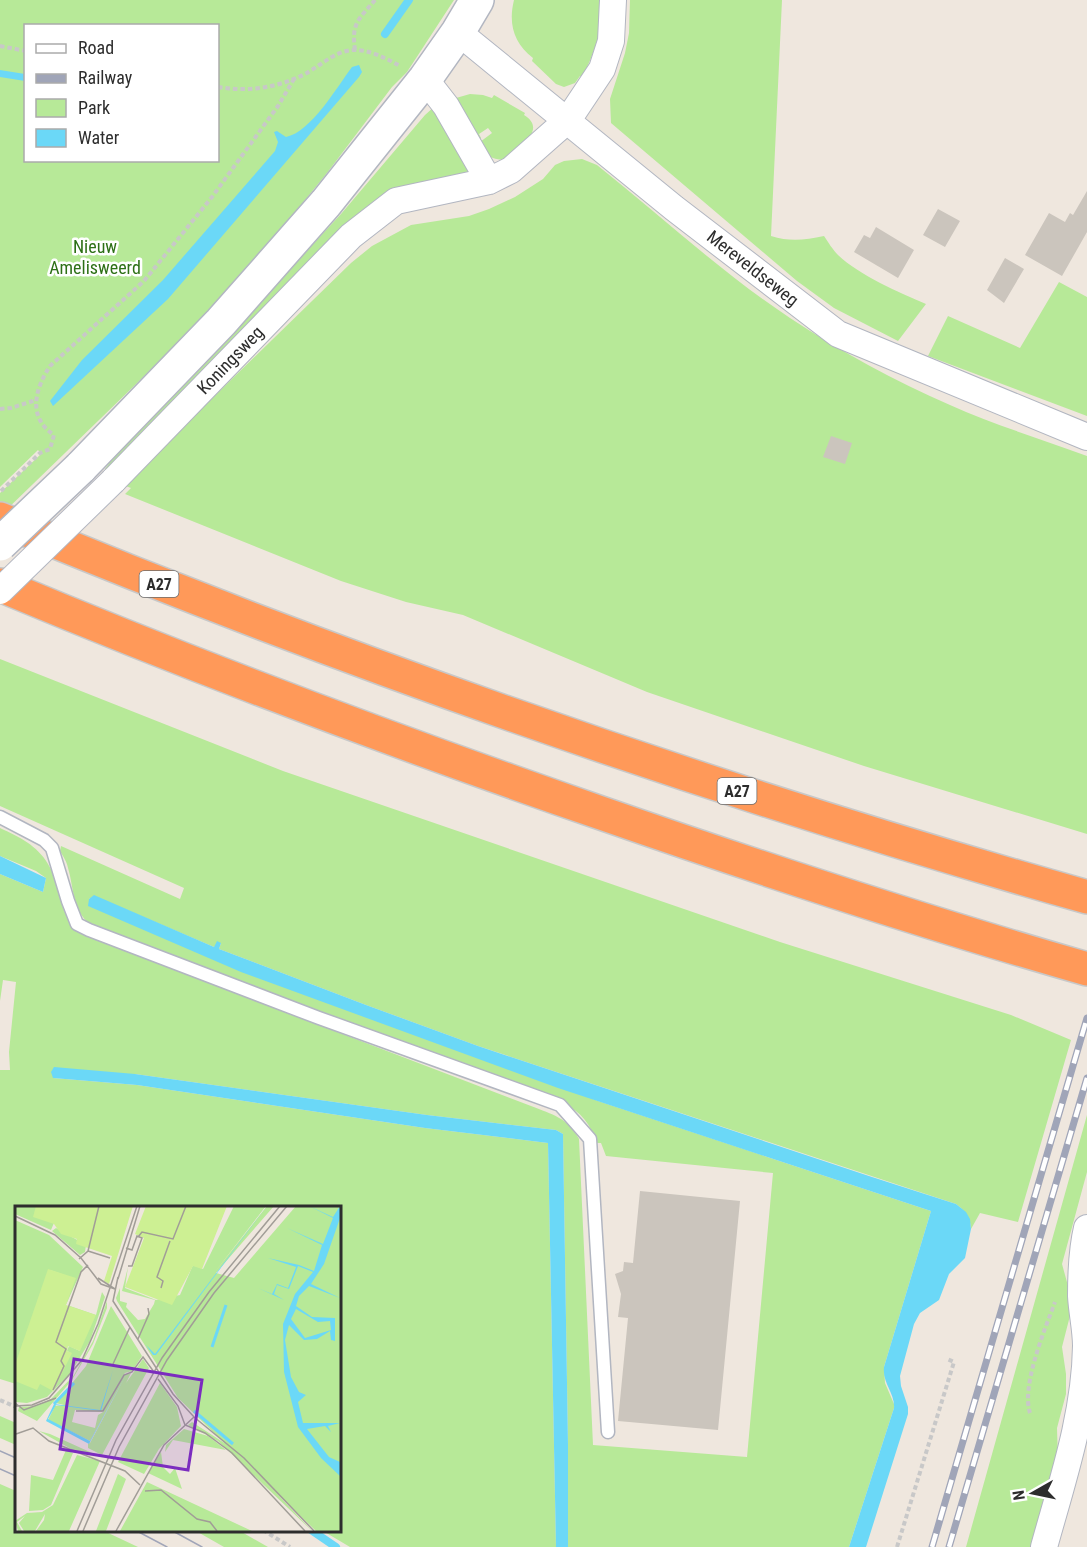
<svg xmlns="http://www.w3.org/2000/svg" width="1087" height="1547" viewBox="0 0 1087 1547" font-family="'Roboto Condensed',sans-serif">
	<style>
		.green { fill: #b7e998; fill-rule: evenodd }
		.water { fill: #6bd8f7 }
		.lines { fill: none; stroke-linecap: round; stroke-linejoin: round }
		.stream { stroke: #6bd8f7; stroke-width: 8 }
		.building { fill: #cbc5bd }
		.lane-casing { stroke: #b2b6c1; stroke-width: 15 }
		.street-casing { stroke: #b2b6c1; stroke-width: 28 }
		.secondary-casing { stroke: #b2b6c1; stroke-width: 36 }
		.highway-casing { stroke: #c8c8c8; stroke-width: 36 }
		.path { stroke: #c8c8c8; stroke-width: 4; stroke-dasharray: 4.5 3; stroke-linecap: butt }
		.lane { stroke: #fff; stroke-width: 12 }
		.street { stroke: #fff; stroke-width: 26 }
		.secondary { stroke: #fff; stroke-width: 33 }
		.highway { stroke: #ff9959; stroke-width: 33 }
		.tram { stroke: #a0a5b8; stroke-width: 1.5 }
		.rail-casing { stroke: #a0a5b8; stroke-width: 7 }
		.rail { stroke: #fff; stroke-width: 4.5; stroke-dasharray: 14; stroke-linecap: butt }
		.street-bridge-casing { stroke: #b2b6c1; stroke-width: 28; stroke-linecap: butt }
		.secondary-bridge-casing { stroke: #b2b6c1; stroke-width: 36; stroke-linecap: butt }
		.street-bridge { stroke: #fff; stroke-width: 26 }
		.secondary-bridge { stroke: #fff; stroke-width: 33 }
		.labels { text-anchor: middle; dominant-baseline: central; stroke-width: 5; stroke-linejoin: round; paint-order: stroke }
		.shield { fill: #fff; stroke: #6c6c6c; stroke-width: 1.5 }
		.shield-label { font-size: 16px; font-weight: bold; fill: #2d2d2d }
		.park-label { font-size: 18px; fill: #2d7016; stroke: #fff }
		.street-label { font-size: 18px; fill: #2d2d2d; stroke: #fff }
		.inset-river { fill: none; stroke: #6bd8f7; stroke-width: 3 }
		.inset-road { fill: none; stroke: #a19d97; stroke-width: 1.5 }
		.view { fill: #7b2cbf; fill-opacity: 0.15; stroke: #7b2cbf; stroke-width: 3 }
		.inset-edge { fill: none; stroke: #2d2d2d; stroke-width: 3 }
	</style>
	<rect width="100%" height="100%" fill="#efe7de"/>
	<path class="green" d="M0,0H454L407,72L392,87L327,173L263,252L196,326L0,516V493L41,454L38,450L0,487ZM26,26H218V160H26Z
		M514,0H603C602,29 596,51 582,77L580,76L575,83L564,87L556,84L532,61L533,58C514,43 508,24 514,0Z
		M630,0H782L771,236C790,242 805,240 824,236C828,242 833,250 838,255C859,275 900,293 926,304L898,341L834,308L797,281L611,123L610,99L625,53L629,33Z
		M470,94L483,95L492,98L494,95L525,113L524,115C549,130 516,150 504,160C491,159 485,155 476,145L492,133L488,128L479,134L481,138L475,143L449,100Z
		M435,106L469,169L468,173L414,190L107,472L105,469L121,447L186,381L341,214L425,115Z
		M582,159L597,165C661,216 722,273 790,318C840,351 895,381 950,405C994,425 1042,439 1087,456V834L864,766L647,692L463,615L406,602L341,581L125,494L131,488L123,485L351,263L372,246L411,225L469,216L489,209L515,197L543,179L555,165L564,161Z
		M1059,282L1087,297V416L928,356L948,316L1020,348Z
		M0,659L283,771L780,942L1011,1015L1071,1040L1018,1222L980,1213L971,1229C970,1216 966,1212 956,1204L478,1046L366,1005L219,949L221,943L214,947L94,896L89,899L598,1101L931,1211L884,1367L885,1383L894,1404V1408L849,1547H568V1444L563,1134L556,1130L427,1115L135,1074L53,1078L137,1085L425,1128L548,1143L556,1547H350L323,1531L339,1530V1208H16V1384L0,1379V1070H10L9,1052L16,982L3,980L0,1001V874L43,892L46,878L36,871L0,856V828C19,837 37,845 48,864C65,892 54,914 86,936L531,1106C553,1115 567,1117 579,1139L593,1445L747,1457L773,1173L606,1156L601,1143H596C591,1124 581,1112 564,1104L195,966L90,924C72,910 74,888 68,868C67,862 63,856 60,851L61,846L180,899L184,888L0,806Z
		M1087,1115V1172L1062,1264L1073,1304L1062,1347L1066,1374V1394L1057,1428L1058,1461L1034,1547H966Z
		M0,1416L16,1423V1445L0,1438Z
		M0,1484L16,1491V1530L104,1531L138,1547H0Z
		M196,1531H240L268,1547H224Z"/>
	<path class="water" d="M359,65L362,72L359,77L168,299L53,406L50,401L82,360L163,280L275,151L278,142L274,132L277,131L286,137C311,132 337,87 352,67Z
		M0,70L25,74V81L0,77Z
		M0,856L46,878L43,892L0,874Z
		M94,895L214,947L217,941L221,943L219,949L366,1005L478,1046L872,1177L956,1204L966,1212L970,1219L971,1229L965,1258L949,1274L939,1300L920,1313L914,1324L900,1376L901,1386L908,1407V1414L866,1547H849L894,1408C895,1393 882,1383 884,1367L931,1211L558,1088L241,972L88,906L89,899Z
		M54,1067L135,1074L427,1115L556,1130L563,1134L568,1444V1547H556L548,1143L425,1128L137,1085L53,1078L51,1072Z"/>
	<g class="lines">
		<path class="stream" d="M385,34L409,0
			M311,1530L336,1547"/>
	</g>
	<path class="building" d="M1087,191V232L1062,276L1025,255L1049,213L1065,222L1070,213L1073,215Z
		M938,209L960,221L945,247L923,235Z
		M876,227L914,250L898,278L854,252L864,235L870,238Z
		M1005,258L1024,269L1004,303L987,290Z
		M831,436L852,443L845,464L823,457Z
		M640,1191L740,1201L718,1430L618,1421L628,1318L618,1317L621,1294L615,1274L623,1271L624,1262L633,1263Z"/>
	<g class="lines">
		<defs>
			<path id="lane" d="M0,817L44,840L52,848L68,901L77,924L89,930L319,1018L560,1105L590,1139L608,1432"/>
			<path id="street" d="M458,32L674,208L838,334L1087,437
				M425,79L446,106L489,181
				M113,481L351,236L396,201L489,181L511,170L554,132L568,120L602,69L611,41L613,0
				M1044,1547C1062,1482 1085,1415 1086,1346C1086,1330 1082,1313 1081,1296C1081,1274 1082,1249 1087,1228"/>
			<path id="secondary" d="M80,468L221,322L326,203L425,79L458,32L477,0"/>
			<path id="highway" d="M0,519C355,666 717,792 1087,897
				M0,585C198,668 399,743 601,813C762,869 924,922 1087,969"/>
		</defs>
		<use href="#lane" class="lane-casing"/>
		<use href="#street" class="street-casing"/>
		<use href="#secondary" class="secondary-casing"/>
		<use href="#highway" class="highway-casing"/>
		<path class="path" d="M0,46L26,51
			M355,50C351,23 359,19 375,0
			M218,87C247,92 276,88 303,75C321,66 336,49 357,50C373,51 387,59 400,66
			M0,409L11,408L36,400
			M1,491L40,453L50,449L54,435C27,417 35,389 50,366L144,281L212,197L278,106L294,79
			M0,1400L16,1407
			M1030,1413C1021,1386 1045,1329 1055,1302
			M263,1530L290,1547
			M897,1547L954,1362L947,1359"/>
		<use href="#lane" class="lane"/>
		<use href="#street" class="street"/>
		<use href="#secondary" class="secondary"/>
		<use href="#highway" class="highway"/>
		<path class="tram" d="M0,1451L16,1458
			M0,1469L16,1476
			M135,1530L167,1547
			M171,1530L202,1547"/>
		<defs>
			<path id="rail" d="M932,1547L1087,1018
				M949,1547L1087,1078"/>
		</defs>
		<use href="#rail" class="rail-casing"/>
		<use href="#rail" class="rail"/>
		<defs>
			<path id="street-bridge" d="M0,591L113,481"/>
			<path id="secondary-bridge" d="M0,544L80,468"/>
		</defs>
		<use href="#street-bridge" class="street-bridge-casing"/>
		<use href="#secondary-bridge" class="secondary-bridge-casing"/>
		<use href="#street-bridge" class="street-bridge"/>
		<use href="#secondary-bridge" class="secondary-bridge"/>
	</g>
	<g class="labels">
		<g class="shield">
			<rect x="139.5" y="571" width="39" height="26" rx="4.5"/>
			<rect x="717.5" y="778" width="39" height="26" rx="4.5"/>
		</g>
		<g class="shield-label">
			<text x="159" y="584">A27</text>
			<text x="737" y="791">A27</text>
		</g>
		<g class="park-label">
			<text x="95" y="246">Nieuw<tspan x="95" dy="21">Amelisweerd</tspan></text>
		</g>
		<g class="street-label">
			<text transform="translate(753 268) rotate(38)">Mereveldseweg</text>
			<text transform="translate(230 360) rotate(-46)">Koningsweg</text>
		</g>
	</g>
	<g transform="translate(15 1206)">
		<rect width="326" height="326" fill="#efe7de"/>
		<path d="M0,0H46L36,24L0,8ZM219,0H251L199,67L252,0H259L201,67L219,72L281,0H325V325H301L163,192L102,95L101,92L105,82V95L112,97L111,101L123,114L130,113L139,98L140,94L107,85L113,61L110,82L141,94L165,89L178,59L188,63ZM0,14L34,29L68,61L50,101L58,72L35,64L0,166ZM41,22L71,39L70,46L65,49L37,25ZM87,86L90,91L75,135L55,168L32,191L12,197L0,196V174L47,145L56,147L52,145L54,140L65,145L55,100L81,109ZM92,95V102L78,138L57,174L22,215L3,205L4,201L20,200L36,193L59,169L78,135ZM96,100L127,150L117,165L110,167L87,206L60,204L57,216L80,222L83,209L88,206L109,169L116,167L111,177L128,153L134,162L87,249L73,242V238L75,237L111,169L75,235L33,214L40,200L49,199L41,197L71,160ZM145,177L162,201L166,220L144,243L129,268L103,256ZM177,216L211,238L240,264L297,325L203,235L173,219ZM169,223L193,230L211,244L158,234L150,246L151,239ZM24,225L35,228L86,251L58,244ZM51,244L58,247L36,299L28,304L14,305L16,269L38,274ZM146,246L148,261L155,268L160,262L167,283L133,267ZM62,249L85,255L54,325H21L29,314L30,308L20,325H9L4,317L10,310L2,316L7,325H3L0,315L12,307L27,306L38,299ZM103,268L111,273L91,325H81ZM132,276L237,325H105Z" fill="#b7e998"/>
		<path d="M21,0H118L94,78L89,75L97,50L61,38L62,33L46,28L39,18L18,11ZM131,0H212L187,63L178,60L157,99L110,81L129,32L120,28ZM33,63L61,72L51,99L81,109L65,145L53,140L52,145L57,147L38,185L25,178L22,184L0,175V159Z" fill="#cdf093"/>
		<path d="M252,0L141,149H138L131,139L140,148ZM294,0L318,11L325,0V12L309,58L296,78L325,92L294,80L284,90L281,100L297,111L320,112V135L316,134L315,125L302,133L289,134L274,119L270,134L276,171L284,186L291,189L283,196L288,217H325L313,220L316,226L310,220L292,223L314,251L325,256V270L306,252L283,221L269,166L268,118L280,88L298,66L283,60L274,83L262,79L259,88L269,94L243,82L257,88L262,78L273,82L281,61L253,52L284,59L299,65L307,39L272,22L308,38L318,12ZM281,103L303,116L315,115L316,124L290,132L276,113ZM98,164L86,205L41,199L33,213L75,235L111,169L74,238L31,215L39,198L85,204Z" fill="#6bd8f7" fill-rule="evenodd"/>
		<path class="inset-river" d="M197,141L211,99M39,198L59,177M179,205L218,238"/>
		<path class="inset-road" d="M0,10L40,29L66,52L86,78L100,83L83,72M123,31L127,26L158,33L171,0M111,42L117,44L122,30L127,32L117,60H113M73,45L95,52M64,53L73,45L84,0M103,71L98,95L158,188L179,211L229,252L299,325M103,73L125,0M146,82L148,75L142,71L155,35M123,133L134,108L133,102M98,158L115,121M143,173L163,200L170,219L190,227L217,247L290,325M38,184L49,160L46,155L51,143L41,136L66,66L73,59M0,197L9,204L41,192M0,200L17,199L34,192L67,154L83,118L122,0M61,205H88L109,169L117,166L128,151L139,166M1,228L18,222L34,235L110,265L125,279M130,285L146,284L182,313L195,316L202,325M62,325L101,234L147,152L194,86L265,0M68,325L104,241L152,154L199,87L272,0M101,325L149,239L179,211"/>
		<path class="view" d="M59,153L187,174L173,264L45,243Z"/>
		<rect width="326" height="326" class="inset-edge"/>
	</g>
	<rect x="24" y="24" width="195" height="138" fill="#ffffff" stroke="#ababab" stroke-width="1.5"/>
	<rect x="36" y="44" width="30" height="9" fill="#ffffff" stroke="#ababab" stroke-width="1.5"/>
	<text x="78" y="54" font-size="18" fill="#2d2d2d">Road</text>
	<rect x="36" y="74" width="30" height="9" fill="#a0a5b8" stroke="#ababab" stroke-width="1.5"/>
	<text x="78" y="84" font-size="18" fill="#2d2d2d">Railway</text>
	<rect x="36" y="99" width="30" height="18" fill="#b7e998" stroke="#ababab" stroke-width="1.5"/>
	<text x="78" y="114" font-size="18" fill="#2d2d2d">Park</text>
	<rect x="36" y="129" width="30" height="18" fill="#6bd8f7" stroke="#ababab" stroke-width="1.5"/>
	<text x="78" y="144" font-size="18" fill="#2d2d2d">Water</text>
	<g transform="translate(1033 1493) rotate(261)" stroke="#ffffff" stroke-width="4.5" paint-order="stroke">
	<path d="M0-4.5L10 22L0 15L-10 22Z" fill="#2d2d2d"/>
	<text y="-9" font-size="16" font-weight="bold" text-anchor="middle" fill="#2d2d2d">N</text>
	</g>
</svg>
